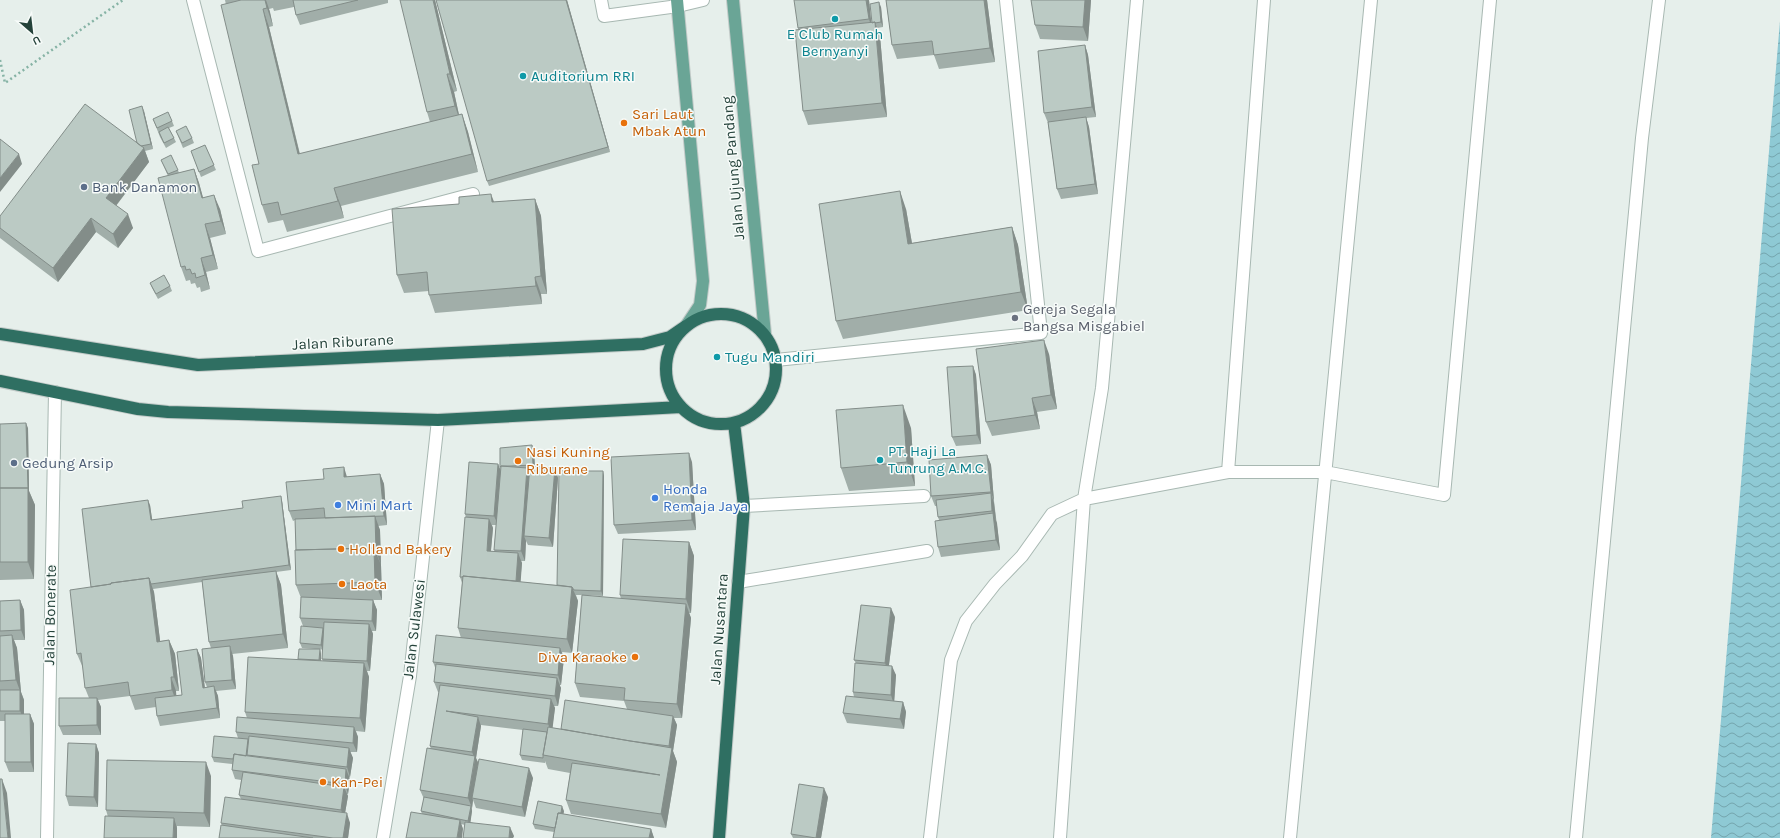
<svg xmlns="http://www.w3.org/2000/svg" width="1780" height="838" viewBox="0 0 1780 838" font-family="Karla,sans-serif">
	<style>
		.water { fill: url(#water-waves) }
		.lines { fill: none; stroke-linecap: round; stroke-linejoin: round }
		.minor-casing { stroke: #a8b8b2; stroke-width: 14 }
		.major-casing { stroke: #c2cac8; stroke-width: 14 }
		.highway-casing { stroke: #c2cac8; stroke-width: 14 }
		.path { stroke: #86b3a5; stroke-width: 2.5; stroke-dasharray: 2 3; stroke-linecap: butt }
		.minor { stroke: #fff; stroke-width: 12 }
		.major { stroke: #6aa596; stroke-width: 12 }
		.highway { stroke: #2f6f62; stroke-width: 12 }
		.wall { fill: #a1aea9; fill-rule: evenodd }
		.shaded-wall { fill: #838d89 }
		.building { fill: #bbcac4; stroke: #838d89 }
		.culture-dot { fill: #0f9aa8; stroke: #f7fbf9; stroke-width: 1.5 }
		.food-dot { fill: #e8710a; stroke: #f7fbf9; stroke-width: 1.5 }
		.service-dot { fill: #5c6f8a; stroke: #f7fbf9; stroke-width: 1.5 }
		.worship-dot { fill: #6b7280; stroke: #f7fbf9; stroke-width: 1.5 }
		.shop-dot { fill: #3f7fe0; stroke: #f7fbf9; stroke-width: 1.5 }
		.labels { text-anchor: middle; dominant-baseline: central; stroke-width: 3; stroke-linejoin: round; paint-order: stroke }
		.culture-label { font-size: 15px; fill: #0d838f; stroke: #f7fbf9; text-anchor: start }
		.food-label { font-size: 15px; fill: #c56008; stroke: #f7fbf9; text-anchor: start }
		.street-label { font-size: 15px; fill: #24423a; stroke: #f7fbf9 }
		.service-label { font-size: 15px; fill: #4e5e75; stroke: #f7fbf9; text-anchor: start }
		.worship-label { font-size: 15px; fill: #5b616d; stroke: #f7fbf9; text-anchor: start }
		.shop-label { font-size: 15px; fill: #366cbe; stroke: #f7fbf9; text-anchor: start }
	</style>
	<defs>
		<pattern id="water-waves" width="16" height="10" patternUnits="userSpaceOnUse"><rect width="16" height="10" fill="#8ec9d4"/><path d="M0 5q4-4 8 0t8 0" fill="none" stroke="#74a5ad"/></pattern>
	</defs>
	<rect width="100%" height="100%" fill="#e6efeb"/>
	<path class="water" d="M1780,21V838H1711Z"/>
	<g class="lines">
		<defs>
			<path id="minor" d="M193,0L258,251L473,194
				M601,0L604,16L678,6L703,0
				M776,360L1041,333L1006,0
				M1228,472L1264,0
				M744,506L924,496
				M738,582L927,551
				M47,838L55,392
				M383,838L410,676L438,420
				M930,838L951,660L966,621L995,584L1022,556L1052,514L1084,499L1102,388L1137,0
				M1060,838L1084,499L1228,472H1325L1444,495L1490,0
				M1290,838L1371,0
				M1576,838L1642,138L1659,0"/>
			<path id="major" d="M677,0L703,281L700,305L686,326
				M733,0L765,334"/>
			<path id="highway" d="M666 369a55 55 0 1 1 110 0a55 55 0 1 1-110 0Z
				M0,334L198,365L643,344L670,337L686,326
				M0,381L138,409L168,412L438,420L681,407
				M719,838L744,506L734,423"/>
		</defs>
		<use href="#minor" class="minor-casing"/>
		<use href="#major" class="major-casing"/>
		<use href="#highway" class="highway-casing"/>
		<path class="path" d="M0,60L5,83L123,0"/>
		<use href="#minor" class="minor"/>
		<use href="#major" class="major"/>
		<use href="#highway" class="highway"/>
	</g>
	<path class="wall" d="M225,0H388V3L300,25L296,15L294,7L274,11L273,8L269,9L273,26L269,27L300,154L430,122L427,112L435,0L457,91L454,92L459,115L462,114L468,132L478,172L341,206L344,218L287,232L283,220L268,223L262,205L259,164Z
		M567,0L610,152L489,186L487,181Z
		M869,0L871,23H872L881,7L883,27L877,28L880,36L887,117L808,125L803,111L798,28Z
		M886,0H987L995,62L939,69L934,55L897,59L892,45Z
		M1031,0H1091L1088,41L1040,39L1035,25Z
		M1085,45L1088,55L1096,117L1086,118L1089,127L1098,194L1061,199L1057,189L1048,123L1044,113Z
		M144,111L153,149L145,151L149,162L116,206L133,228L118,248L96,232L58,282L0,238V216L137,143Z
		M153,119L172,121L174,126L169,128L176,142L166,148L160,137Z
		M176,131L192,138L194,143L183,148Z
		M205,145L216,170L201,177L191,151Z
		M161,160L178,170L179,173L194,169L199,183L203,198L220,209L226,234L210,238L218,269L206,272L210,289L201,292L200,287L197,288L195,283L191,284L190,280L186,281L181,267L168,176Z
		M535,199L541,216L547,294H541L542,304L435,313L429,295V291L404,293L397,275L494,202Z
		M906,209L912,243L1012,227L1018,245L1028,310L843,339L836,321Z
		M150,283L170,286L172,291L158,299L152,288Z
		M1049,354L1057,409L1037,412L1040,429L992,436L986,422Z
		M973,366L976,375L981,444L956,446L952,437Z
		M0,424L28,428L29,491L35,505L34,579L0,580Z
		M911,428L915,486L849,491L841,468Z
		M534,450L535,467L555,468L558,478L553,547L528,545L526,541L525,561H521L522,563L520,582L557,585L603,471L604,476L603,596L582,595L621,599L620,595L689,542L694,556L691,613H689L691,618L682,718H674L677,725L673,751L677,762L666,828L571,814L566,800L570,773L548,769L545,761V763L522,760L520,755L523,730L481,725V726L476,758L479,764L533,778L525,817L476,808L473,800L472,808V811L470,822L514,836L513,838H463L465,825L461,824L463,829L422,814L421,811L424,799L420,790L431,749L430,746L439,692H438L434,682L436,670L433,662L461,638L458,628L462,583L460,577L466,517L465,514L498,464L501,471L500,467ZM492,525H496L494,550L495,551H491L493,528ZM576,595H582L575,683L580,697L624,701L627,709L561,729L552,728L555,708L554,706H558L561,688L559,685H561L564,658L562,652L572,653L578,601Z
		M987,455L991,465L994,501L1000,550L941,557L938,547L939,520L938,517L937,506H935L931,496Z
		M692,462L696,530L618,534L614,525Z
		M380,474L384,484L387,525L378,526L380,530L382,600H373L377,610L376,631H372L373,634L370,671H367L369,677L365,732L356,731L358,737L357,752H350L353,758L350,777H349L350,779L348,794H347L348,796L345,813L350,823L348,838H219L222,825L221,823L241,799L239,795L241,780L235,779L232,770V764L214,762L212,757L238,738L236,732L247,718L245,712L298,659L315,649L302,648L300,643L303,626L300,618L301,598L296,585V550L295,520L293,521L289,511L347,477ZM320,649L323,650L322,659L323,661H321V654Z
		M282,501L291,570L276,572L281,585L288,648L232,654L233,656L236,689L216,691L218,696L220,718L160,726L157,716L156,707L135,710L130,696L98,700L101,707V735H63L59,726L89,698L85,688L83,668L77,654L91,587L150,505L152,520L243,508ZM202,582L209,642L211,648L205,682L207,687L205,688L201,658L197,649L182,695H176V691H179L175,654L169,640L160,641L154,592L153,589Z
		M20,600L24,610L25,640H14L17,648L21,692L24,700V714H30L34,724V772H9L5,762V721H0V601Z
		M895,617L889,665L896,675L894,701L903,702L906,712L904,729L847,723L843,713L854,697L853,692L856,663L854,660Z
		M96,744L99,753L98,807L69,806L66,796Z
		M211,776L210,827L177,826V828L108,817L106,810Z
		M828,797L821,838H793L791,834Z
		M564,811L563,814L651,829L654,838H553L554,832L535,829L533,824Z"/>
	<path class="shaded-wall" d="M265,0H266L270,12L273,26L267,8Z
		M433,0H435L457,91L450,74Z
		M566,0H567L610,152L608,147Z
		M866,0H869L872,29L869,19Z
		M984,0H987L995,62L990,48Z
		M1085,0H1091L1088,41L1083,27Z
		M879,2L881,7L883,27L881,22Z
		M263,9L269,27L304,172L298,154Z
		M875,22L880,36L887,117L882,103Z
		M1085,45L1088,55L1096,117L1092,107Z
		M447,74L454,92L461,124L455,106Z
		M142,106L144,111L153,149L151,144Z
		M462,114L468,132L478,172L472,154Z
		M1086,117L1089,127L1098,194L1095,184Z
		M144,148L149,162L111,212L106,198Z
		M19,154L22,164L0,192V178Z
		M194,169L199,183L207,212L202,198Z
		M334,188L341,206L344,218L338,201Z
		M900,191L906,209L915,261L908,244Z
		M491,194L498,212L492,202Z
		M214,195L220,209L226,234L221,221Z
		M535,199L541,216L547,294L541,276Z
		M128,214L133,228L118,248L113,234Z
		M91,218L96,232L58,282L53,268Z
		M205,224L210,238L218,269L213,255Z
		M1012,227L1018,245L1028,310L1021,292Z
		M201,258L206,272L210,289L205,275Z
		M535,277L541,294L542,304L536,286Z
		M1044,340L1049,354L1057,409L1051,395Z
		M973,366L976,375L981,444L977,435Z
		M1032,398L1037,412L1040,429L1035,415Z
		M903,405L911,428L915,486L907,462Z
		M26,423L28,428L29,491L35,505L34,579L28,562Z
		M532,445L534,450L535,470L533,465Z
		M689,453L692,462L696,530L692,520Z
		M987,455L991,465L994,501L991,492Z
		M498,464L502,474L498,525L494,516Z
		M344,467L347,477H344Z
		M527,468L531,477L524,536L526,541L525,561L521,551Z
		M555,468L558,478L553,547L549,538Z
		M603,471L604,476L603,596L601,591Z
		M380,474L384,484L387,525L384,516Z
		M991,493L994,503L996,520L992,511Z
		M281,496L282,501L291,570L289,565Z
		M148,500L150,505L153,525L151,520Z
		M993,513L997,523L1000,550L996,540Z
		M375,516L380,530L381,565L376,551Z
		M489,519L493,528L490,560L487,551Z
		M689,542L694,556L691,613L686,599Z
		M374,548L381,565L382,600L375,582Z
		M518,553L522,563L520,591L516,581Z
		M276,571L281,585L288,648L283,634Z
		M149,578L154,592L162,656L157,642Z
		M572,587L578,601L572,653L567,639Z
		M20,600L24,610L25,640L21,630Z
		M373,600L377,610L376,631L372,621Z
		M686,604L691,618L682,718L677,704Z
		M891,608L895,617L888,672L885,663Z
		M369,624L373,634L370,671L367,661Z
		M323,628L324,633L323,650L321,645Z
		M12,635L17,648L21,692L24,700V720L20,711V691L16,680Z
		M169,640L175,654L179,691L174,677Z
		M230,646L233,656L236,689L232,680Z
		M560,648L564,658L561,685L558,675Z
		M197,649L201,658L206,697L203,688Z
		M320,649L321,654V668L319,663Z
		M364,663L369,677L365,732L360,718Z
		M892,666L896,675L894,705L891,695Z
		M171,677L176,691L177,704L172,690Z
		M557,678L561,688L558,706L555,696Z
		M214,686L218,696L220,718L217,708Z
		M97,698L101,707V735L97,725Z
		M551,699L555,708L552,733L548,724Z
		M903,702L906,712L904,729L900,719Z
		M30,714L34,724V772L31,762Z
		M673,716L677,725L673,751L677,762L666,828L661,814L671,753L669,746Z
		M478,717L481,726L476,758L479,765L472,798L473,800L472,808L468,798L475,759L472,752Z
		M354,727L358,737L357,752L353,743Z
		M248,739L249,744L247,755L248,758L246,760Z
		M96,744L99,753L98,807L94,797Z
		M349,748L353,758L350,777L347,767Z
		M206,762L211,776L210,827L204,813Z
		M529,768L533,778L525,817L522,807Z
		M346,769L350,779L348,794L345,784Z
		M2,779L7,793L11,838H8Z
		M344,787L348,796L344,819L341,810Z
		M824,788L828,797L821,838H816Z
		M471,806L472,811L470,826L468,821Z
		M562,806L564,811L560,833L558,829Z
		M347,813L350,823L348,838H343Z
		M174,818L177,828V838H173Z
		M460,820L463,829L462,838H457Z
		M510,827L514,836L513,838H509Z
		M651,829L654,838H649Z"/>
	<path class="building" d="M241,0H265L267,8L263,9L298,154L462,114L472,154L334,188L338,201L281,215L278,202L262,205L252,165L259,164L221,5Z
		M293,0H358L296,15Z
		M400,0H433L450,74H447L455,106L427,112Z
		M436,0H566L608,147L487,181Z
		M794,0H866L869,19L798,28Z
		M886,0H984L990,48L934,55L932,41L892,45Z
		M1031,0H1085L1083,27L1035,25Z
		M879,2L881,22L875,23V22L872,23L870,4Z
		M875,22L882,103L803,111L795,30Z
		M1085,45L1092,107L1044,113L1038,51Z
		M85,104L144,148L106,198L128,214L113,234L91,218L53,268L0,228V216Z
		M142,106L151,144L141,146L137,143L129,110Z
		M168,112L172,121L157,128L153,119Z
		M1086,117L1095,184L1057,189L1048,122Z
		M186,126L192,138L182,143L176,131Z
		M168,127L174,138L164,143L159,132Z
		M0,139L19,154L0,178Z
		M205,145L214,165L199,172L191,151Z
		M171,155L178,170L168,174L161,160Z
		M194,169L202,198L214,195L221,221L205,224L213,255L201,258L205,275L196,278L195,273L192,274L190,269L186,270L185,266L181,267L158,178Z
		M900,191L908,244L1012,227L1021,292L836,321L819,204Z
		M491,194L492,202L535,199L541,276L535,277L536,286L429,295L427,272L397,275L392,209L459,204V197Z
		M164,275L170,286L156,294L150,283Z
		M1044,340L1051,395L1032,398L1035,415L986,422L976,349Z
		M973,366L977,435L952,437L947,367Z
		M903,405L907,462L841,468L836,410Z
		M26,423L28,488H0V424Z
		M532,445L533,465L511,466H501L500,467V448Z
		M689,453L692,520L614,525L611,457Z
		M987,455L991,492L931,496L929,460Z
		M469,462L498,464L494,516L465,514Z
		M501,466L527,468L521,551L494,550Z
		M530,466L555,468L549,538L524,536Z
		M344,467V477L380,474L384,516L325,518L324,508L289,511L286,482L324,479L323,469Z
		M559,471H603L601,591L574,590L572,587L557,585Z
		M0,488H28V562H0Z
		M991,493L992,511L938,517L936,500Z
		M281,496L289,565L151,584L149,578L111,583V584L91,587L82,509L148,500L151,520L243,508L242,501Z
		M993,513L996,540L938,547L935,521Z
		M375,516L376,551L374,548L296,550L295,519Z
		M465,517L489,519L487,551L518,553L516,581L463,576V577H460Z
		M623,539L689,542L686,599L620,595Z
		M374,548L375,582L296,585L295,550Z
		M276,571L283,634L209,642L202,580Z
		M463,576L572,587L567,639L458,628Z
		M149,578L157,642L169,640L174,677H171L172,690L130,696L128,682L85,688L81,653L77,654L70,590L111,584V583Z
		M582,595L686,604L677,704L624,700L625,688L575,683Z
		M301,597L373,600L372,621L300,618Z
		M20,600L21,630L0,631V601Z
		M861,605L891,608L885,663L854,660Z
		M324,622L369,624L367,661L322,659Z
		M301,626L323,628L321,645L300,643Z
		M12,635L16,680L0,681V636Z
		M436,635L560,648L558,675L433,662Z
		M230,646L232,680L205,682L202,649Z
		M197,649L203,688L214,686L217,708L157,716L155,698L182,695L177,652Z
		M299,649H320L319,660L298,659Z
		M248,657L364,663L360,718L245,712Z
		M855,663L892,666L891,695L853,692Z
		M436,664L557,678L555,696L434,682Z
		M440,685L551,699L548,724L446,711L478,717L472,752L430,746Z
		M0,690H20V711H0Z
		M846,696L903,702L900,719L843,713Z
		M59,698H97V725L59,726Z
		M565,700L673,716L669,746L630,741L561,729Z
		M5,714H30L31,762H5Z
		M237,717L354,727L353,743L236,732Z
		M548,727L672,748L661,814L566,800L572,763L660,775L543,755Z
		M523,729L547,732L543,755V758L520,755Z
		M214,736L248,739L246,756L234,754L233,759L212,757Z
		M249,736L349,748L347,767L247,755Z
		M68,743L96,744L94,797L66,796Z
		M427,748L475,756L468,798L420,790Z
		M234,754L346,769L345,784L232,770Z
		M479,759L529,768L522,807L472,798Z
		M107,760L206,762L204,813L106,810Z
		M243,772L344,787L341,810L239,795Z
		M0,779H2L8,838H0Z
		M799,784L824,788L816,838L791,834Z
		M225,797L347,813L343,838H333L221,823Z
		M424,797L471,806L468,821L421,811Z
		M538,801L562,806L561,813H558L555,828L533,824Z
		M411,812L460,820L457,838H406Z
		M558,813L651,829L649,838H553Z
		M105,816L174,818L173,838H104Z
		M465,822L510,827L509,838H463Z
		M221,825L313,838H219Z"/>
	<g class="culture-dot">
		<circle cx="835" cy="19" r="4"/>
		<circle cx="523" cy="76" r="4"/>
		<circle cx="717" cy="357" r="4"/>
		<circle cx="880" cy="460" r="4"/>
	</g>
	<g class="food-dot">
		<circle cx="624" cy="123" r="4"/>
		<circle cx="518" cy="461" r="4"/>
		<circle cx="341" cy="549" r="4"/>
		<circle cx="342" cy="584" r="4"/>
		<circle cx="635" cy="657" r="4"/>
		<circle cx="323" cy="782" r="4"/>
	</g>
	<g class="service-dot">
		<circle cx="84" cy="187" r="4"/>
		<circle cx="14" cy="463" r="4"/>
	</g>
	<circle class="worship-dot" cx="1015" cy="318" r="4"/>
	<g class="shop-dot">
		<circle cx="655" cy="498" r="4"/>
		<circle cx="338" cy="505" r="4"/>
	</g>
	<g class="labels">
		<g class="culture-label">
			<text x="835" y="34" text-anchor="middle">E Club Rumah<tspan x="835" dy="17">Bernyanyi</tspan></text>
			<text x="531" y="76">Auditorium RRI</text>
			<text x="725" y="357">Tugu Mandiri</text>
			<text x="888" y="451">PT. Haji La<tspan x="888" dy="17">Tunrung A.M.C.</tspan></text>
		</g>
		<g class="food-label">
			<text x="632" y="114">Sari Laut<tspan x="632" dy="17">Mbak Atun</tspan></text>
			<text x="526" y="452">Nasi Kuning<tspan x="526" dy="17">Riburane</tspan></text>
			<text x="349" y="549">Holland Bakery</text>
			<text x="350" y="584">Laota</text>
			<text x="627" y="657" text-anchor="end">Diva Karaoke</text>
			<text x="331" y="782">Kan-Pei</text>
		</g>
		<g class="street-label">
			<text transform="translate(733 168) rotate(-95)">Jalan Ujung Pandang</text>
			<text transform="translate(343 342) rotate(-3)">Jalan Riburane</text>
			<text transform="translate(50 615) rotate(-89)">Jalan Bonerate</text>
			<text transform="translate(414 629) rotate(-83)">Jalan Sulawesi</text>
			<text transform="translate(719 629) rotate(-86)">Jalan Nusantara</text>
		</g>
		<g class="service-label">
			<text x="92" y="187">Bank Danamon</text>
			<text x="22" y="463">Gedung Arsip</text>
		</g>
		<g class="worship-label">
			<text x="1023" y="309">Gereja Segala<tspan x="1023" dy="17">Bangsa Misgabiel</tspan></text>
		</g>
		<g class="shop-label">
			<text x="663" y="489">Honda<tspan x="663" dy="17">Remaja Jaya</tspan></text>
			<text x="346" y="505">Mini Mart</text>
		</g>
	</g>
	<g transform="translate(32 32) rotate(152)" stroke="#f7fbf9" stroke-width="3" paint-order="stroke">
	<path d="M0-3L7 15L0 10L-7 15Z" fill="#24423a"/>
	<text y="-6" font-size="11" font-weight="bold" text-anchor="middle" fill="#24423a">U</text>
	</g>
</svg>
